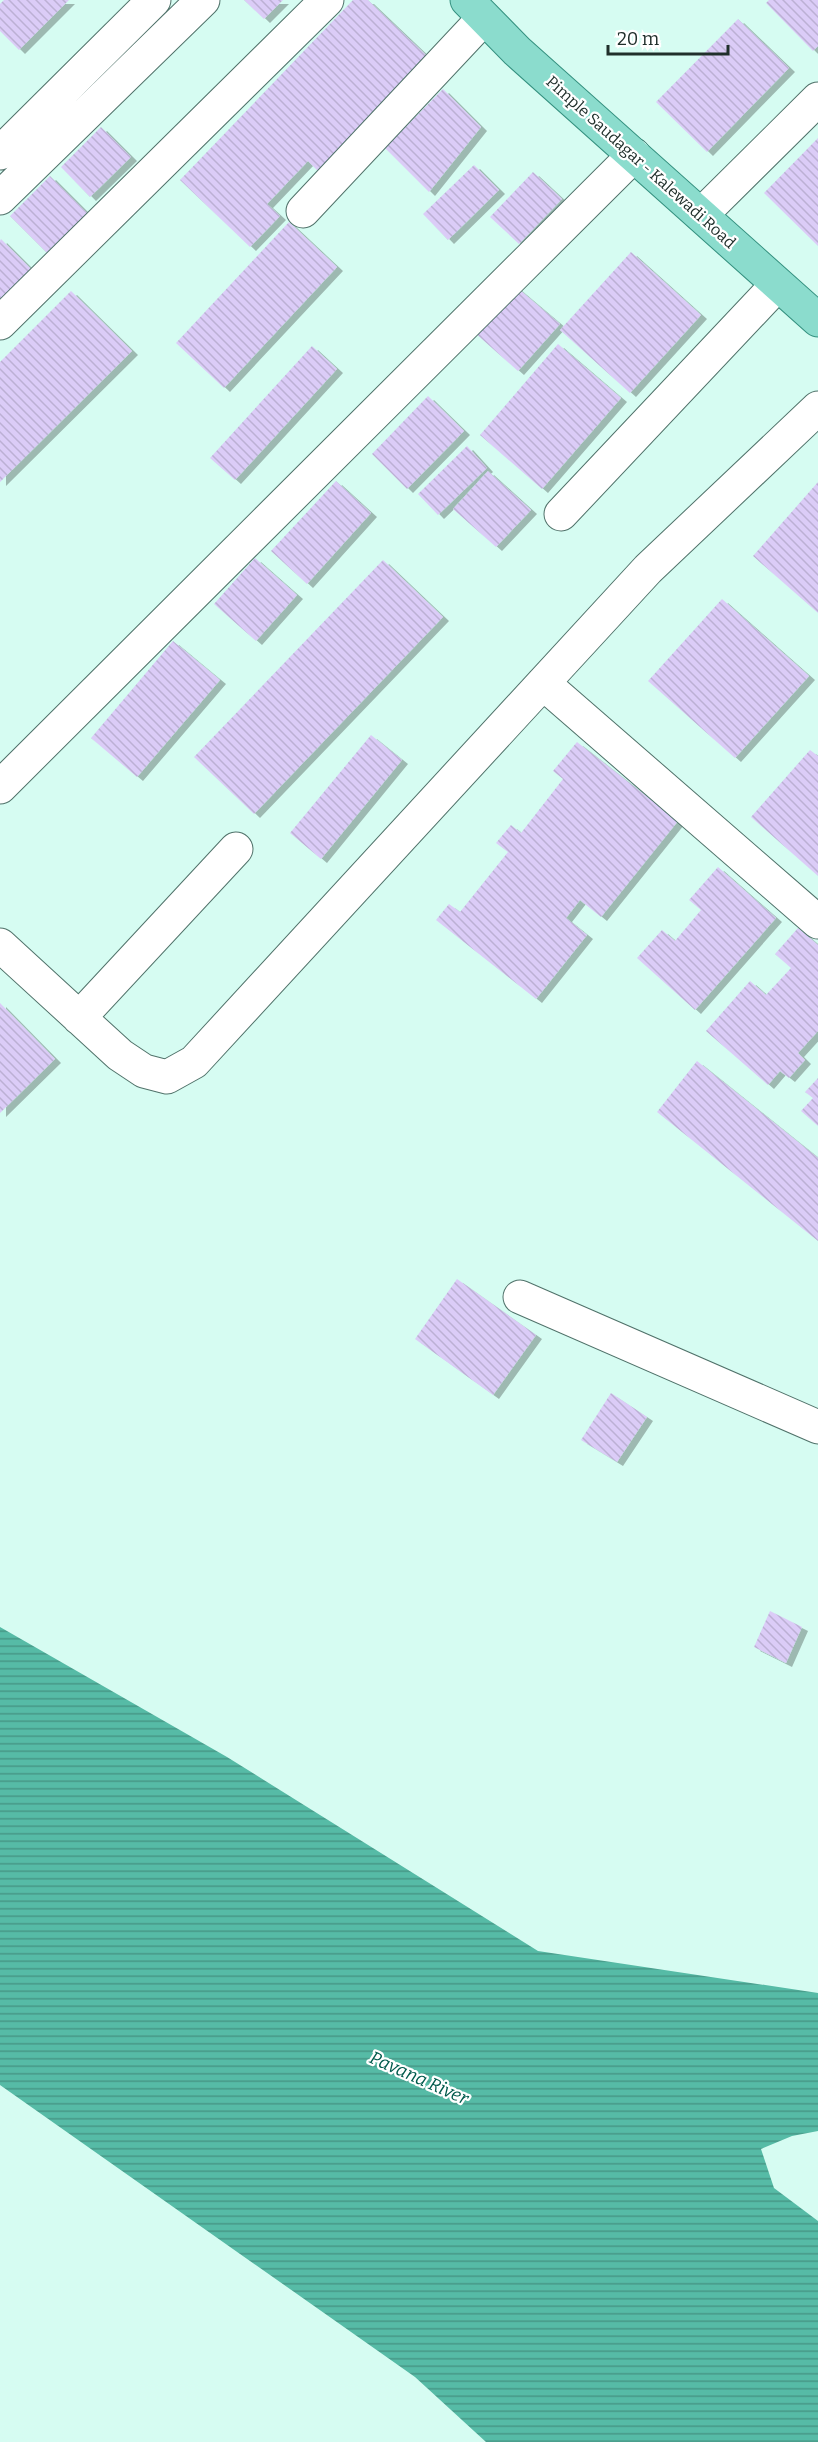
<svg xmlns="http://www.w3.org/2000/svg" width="818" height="2442" viewBox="0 0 818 2442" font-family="Bitter,serif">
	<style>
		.water { fill: url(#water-rules) }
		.building { fill: url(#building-back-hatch); filter: url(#shadow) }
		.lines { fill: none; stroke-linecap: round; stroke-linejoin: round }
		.minor-casing { stroke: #50726a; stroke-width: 35 }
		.major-casing { stroke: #34907f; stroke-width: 35 }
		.minor { stroke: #fff; stroke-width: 33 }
		.major { stroke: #8bdccd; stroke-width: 33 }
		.labels { text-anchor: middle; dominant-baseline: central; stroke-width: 4.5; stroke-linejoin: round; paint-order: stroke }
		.street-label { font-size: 16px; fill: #202f2b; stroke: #fff }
		.water-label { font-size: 18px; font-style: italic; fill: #005a4c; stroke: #fff }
	</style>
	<defs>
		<pattern id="water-rules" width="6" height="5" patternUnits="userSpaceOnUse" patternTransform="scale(1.5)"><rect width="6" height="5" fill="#56bba6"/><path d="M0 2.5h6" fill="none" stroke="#479887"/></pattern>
		<pattern id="building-back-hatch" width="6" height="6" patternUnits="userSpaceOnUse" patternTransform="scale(1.5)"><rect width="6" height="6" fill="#dbccf7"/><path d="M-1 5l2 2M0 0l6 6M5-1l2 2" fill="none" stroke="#bcb0d4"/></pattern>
		<filter id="shadow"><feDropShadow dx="6" dy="4" stdDeviation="0" flood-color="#0004"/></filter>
	</defs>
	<rect width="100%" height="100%" fill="#d6fcf2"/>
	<path class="water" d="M0,1627L227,1757L538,1951L818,1993V2131L792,2136L761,2149L774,2188L818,2221V2442H486L415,2377L0,2085Z"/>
	<path class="building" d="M4,0H69L19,50L0,31V4Z
		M244,0H283L264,19Z
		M353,0H368L429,58L320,173L308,161L267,204L280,216L250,247L180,180Z
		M769,0H818V46L813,51L766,3Z
		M738,19L789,68L707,152L656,102Z
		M443,89L481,127L429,192L385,148Z
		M101,127L131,157L90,197L61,167Z
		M818,138V246L764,193Z
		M474,165L499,190L448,240L423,214Z
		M533,172L562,199L519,244L490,217Z
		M50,176L90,216L50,256L10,216Z
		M289,222L337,267L224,388L176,343Z
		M1,239L33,271L0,304V241Z
		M631,252L701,315L630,393L560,330Z
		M515,286L560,324L518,371L474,332Z
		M71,291L132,351L0,482V362Z
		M558,344L621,398L542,489L480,435Z
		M312,346L337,369L235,480L210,458Z
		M428,396L464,431L407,489L372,454Z
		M467,446L487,468L438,515L418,494Z
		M488,471L531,510L496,547L453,509Z
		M336,481L371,513L307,584L271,551Z
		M818,482V613L753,556Z
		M255,558L297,595L256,641L214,604Z
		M383,560L443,617L254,814L194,757Z
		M722,599L809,676L735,758L648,681Z
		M173,641L220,680L137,777L91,738Z
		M371,735L402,760L321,859L290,833Z
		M577,742L678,821L601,917L580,900L566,918L587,935L536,999L436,920L449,904L460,912L508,852L496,843L511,825L521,833L563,779L553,771Z
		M810,750L818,756V876L751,817Z
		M718,867L776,918L695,1010L637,958L662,930L675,941L701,910L689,900Z
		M798,928L818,945V1031L798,1053L805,1060L789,1078L780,1071L768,1085L706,1031L750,981L766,995L791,968L775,954Z
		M0,1003L55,1059L0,1113Z
		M697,1061L818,1158V1241L657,1112Z
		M818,1078V1126L801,1111L813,1098L805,1092Z
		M457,1279L536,1335L493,1395L415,1339Z
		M611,1393L647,1417L617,1462L581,1440Z
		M770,1611L802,1627L786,1663L754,1647Z"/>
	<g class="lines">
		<defs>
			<path id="minor" d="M0,153L154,0
				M0,198L203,0
				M303,211L484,18
				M701,215L818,99
				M0,323L327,0
				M561,514L777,285
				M543,683L818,922
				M0,787L634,155
				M0,945L120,1055L144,1071L167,1077L194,1062L648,569L818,408
				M79,1018L236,849
				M520,1297L818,1427"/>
			<path id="major" d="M467,0L517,51L818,320"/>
		</defs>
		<use href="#minor" class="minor-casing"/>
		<use href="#major" class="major-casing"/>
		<use href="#minor" class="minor"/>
		<use href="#major" class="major"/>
	</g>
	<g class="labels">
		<g class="street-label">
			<text transform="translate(641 162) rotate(42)">Pimple Saudagar - Kalewadi Road</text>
		</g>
		<g class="water-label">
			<text transform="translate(419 2078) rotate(24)">Pavana River</text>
		</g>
	</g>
	<path d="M608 45v9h120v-9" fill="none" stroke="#202f2b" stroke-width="3"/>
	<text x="617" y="45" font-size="18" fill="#202f2b" stroke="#ffffff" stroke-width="4.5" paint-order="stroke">20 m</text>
</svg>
